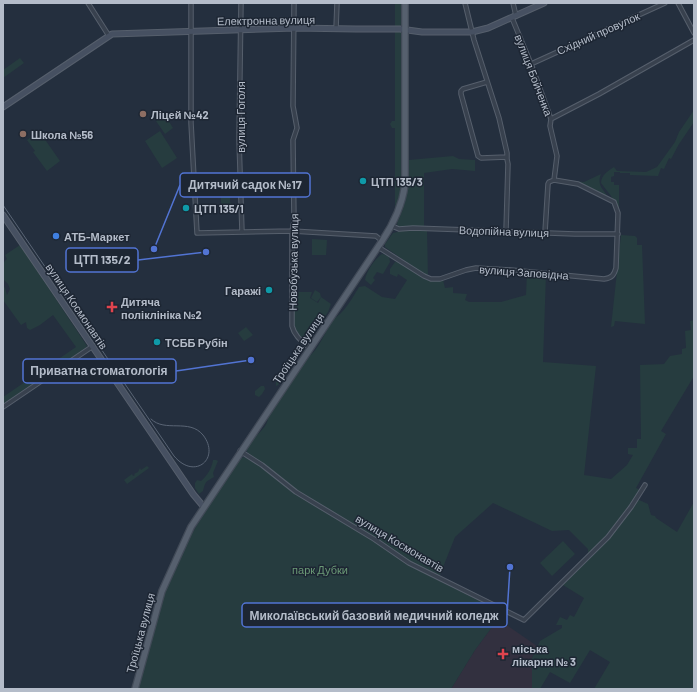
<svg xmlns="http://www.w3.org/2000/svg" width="697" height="692" viewBox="0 0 697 692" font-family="Barlow,sans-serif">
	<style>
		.medical { fill: #32303f }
		.green { fill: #263c3f }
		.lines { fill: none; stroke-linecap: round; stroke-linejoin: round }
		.street-casing { stroke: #565f6c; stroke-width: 5.5 }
		.secondary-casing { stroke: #565f6c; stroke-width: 7 }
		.primary-casing { stroke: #414a57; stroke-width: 8 }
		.street { stroke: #38414e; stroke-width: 3.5 }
		.secondary { stroke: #465061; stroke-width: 5 }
		.primary { stroke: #56606e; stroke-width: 5.5 }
		.tram { stroke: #5a6575; stroke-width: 1 }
		.education-dot { fill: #8d6e63; stroke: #1d2633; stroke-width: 1.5 }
		.culture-dot { fill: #0f9aa8; stroke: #1d2633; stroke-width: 1.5 }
		.shop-dot { fill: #3f7fe0; stroke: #1d2633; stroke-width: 1.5 }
		.health-dot { fill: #e0444e; stroke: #1d2633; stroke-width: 1.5 }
		.labels { text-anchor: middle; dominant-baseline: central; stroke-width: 3; stroke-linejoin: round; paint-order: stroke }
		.street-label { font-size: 11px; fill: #b4bcc9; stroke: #1d2633 }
		.poi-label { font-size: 11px; font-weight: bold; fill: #b4bcc9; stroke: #1d2633; text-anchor: start }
		.park-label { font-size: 11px; fill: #6b9a76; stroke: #1d2633 }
		.leader { fill: none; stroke: #5274d3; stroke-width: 1.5 }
		.callout-dot { fill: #5274d3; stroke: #1d2633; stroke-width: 1.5 }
		.callout { fill: #1d2633; stroke: #5274d3; stroke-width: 1.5 }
		.callout-label { font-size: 12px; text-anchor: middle; font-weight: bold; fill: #b4bcc9 }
	</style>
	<rect width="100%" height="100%" fill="#242f3e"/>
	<path class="medical" d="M498,619L537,646L532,658V689H451L475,650Z"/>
	<path class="green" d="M395,3H402L401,24L400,26L395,27Z
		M395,30L401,31V34C402,63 402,93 402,122C403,152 405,184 395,213V128H392L390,124L392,121H395Z
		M20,58L24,63L3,78V70Z
		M694,110V122L679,144L671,159L669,158L664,169L661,168L658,176L630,175V173H620V172H614V176L611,177V182H614V185H619V210L611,196L601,183C601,175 608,171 614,167L617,171L646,172L657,167L675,142L679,132Z
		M165,115L173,128L165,134L156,121Z
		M39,131L60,161L47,171L33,152L35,151L27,140Z
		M160,131L177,158L162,168L145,141Z
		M453,156L459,159L475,160V171L452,169L424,173V227H398L397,223C408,201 409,184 409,160Z
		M601,174C596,187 605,189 608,198L571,181L584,182Z
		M221,196H230V202L233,205L231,207L221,206Z
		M410,229H427L428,277L385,247V244L393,233Z
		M621,235L635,236L637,238V245H642L645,324L615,321L614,326L611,327Z
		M312,239L327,240L326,255H312Z
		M20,245L87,346L85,349L3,404V397L76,347L53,315L40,325L30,330L27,328L26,322L21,325L3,300V286L5,288L7,295L10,289L8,284L3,279C3,272 1,263 7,259L5,255Z
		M382,254L389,256L390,262L383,274L377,272L373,278L375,280L371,285L365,280C366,272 375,258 382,254Z
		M395,262H399L427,280L431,281L443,280L445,288L453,287V293L467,294L465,300L469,302H501L526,295L527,273L546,274L543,362L596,366L584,475L611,479L627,465L633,455L628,454V448H637V439H641L640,365L664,364L670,356L682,354V349L686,348L685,331L691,330L690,321L694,320V376L661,431L666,434L636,488L640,490C625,514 607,536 588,556V549L569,530L552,531L493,503L455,537L438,580L501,612L498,619L475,650L451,689H138C148,652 155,613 170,578C187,536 214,499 238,460L244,457L250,460C249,457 247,453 247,450C247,438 267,432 268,418L307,358C320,349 324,332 334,319C336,317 339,315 341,313C348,306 354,295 359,287L365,286L382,297L395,299L407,280L398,274L397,277L390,274V269Z
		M315,290L320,293L321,297L317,302L311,298Z
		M294,292H312L310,298L318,303L321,297L331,304L328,312L308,341C300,339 296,333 294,326Z
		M246,327L253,335L244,341L238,333Z
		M289,358L294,359L295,362L278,385L276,386V379C282,373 283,365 289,358Z
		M261,386H264L265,389L262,394L259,397L255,395V391Z
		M213,460H216L218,461L213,473L214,477C206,482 206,480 203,491L199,494L195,488V483L197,480L201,481C207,476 212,468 213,460Z
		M147,466L149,468L127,484L124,480L132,474L133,476L135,475L134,474L138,472L140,468L141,470Z
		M637,499L648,504L651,515L655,516L656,518L677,532L694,502V689H594L610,662L590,650L570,683L550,672L540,689H532V658L540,641L562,628V625H556L560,617L567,620L570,615L574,617L584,598L563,585C590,558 617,532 637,499Z
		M563,541L575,554L552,576L540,563Z"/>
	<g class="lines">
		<defs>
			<path id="street" d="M88,3L109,36
				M191,3V123L197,233L292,231L376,236L382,241
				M241,3L239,140L242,232
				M294,3L293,106L297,128L293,140L294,221L292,231V326C295,337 302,341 310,348
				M465,3L474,40L499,118L507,153V159L508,164L506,231
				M513,3L516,16
				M678,3L694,33
				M512,18L531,64L551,119L550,126L557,156L554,180
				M336,29L337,3
				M531,64L665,3
				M487,82L463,89L461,91V94L478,156L481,158L507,157
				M551,119L599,94L694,40
				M392,226L399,229L413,228L575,234H618
				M378,247L424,276L431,279H440L466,270L476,268L511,270L604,279C612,278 614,275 616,268L618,213L614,202L578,184L554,180L549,182L548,184L545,232
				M3,407L93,346
				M240,451L262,465L296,492L374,539L409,563L524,620L608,537L631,507L645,485"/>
			<path id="secondary" d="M3,107L112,34L295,28L356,29H400L422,32H472L488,28L544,3
				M3,215L193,494L203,506"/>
			<path id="primary" d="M135,689L162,591L191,527L382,241C394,223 402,206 405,185V3"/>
		</defs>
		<use href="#street" class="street-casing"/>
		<use href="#secondary" class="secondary-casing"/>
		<use href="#primary" class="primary-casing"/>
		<use href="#street" class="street"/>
		<use href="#secondary" class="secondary"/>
		<use href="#primary" class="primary"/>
		<path class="tram" d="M3,205L174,456C195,481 221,458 203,435C189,418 165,433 151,419"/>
	</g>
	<g class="education-dot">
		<circle cx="143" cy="114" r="4"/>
		<circle cx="23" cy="134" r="4"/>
	</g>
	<g class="culture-dot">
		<circle cx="363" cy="181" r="4"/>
		<circle cx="186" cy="208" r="4"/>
		<circle cx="269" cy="290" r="4"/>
		<circle cx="157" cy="342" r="4"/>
	</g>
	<circle class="shop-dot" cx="56" cy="236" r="4"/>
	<g class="health-dot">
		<path d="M110 301h4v4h4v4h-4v4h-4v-4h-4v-4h4z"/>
		<path d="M501 648h4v4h4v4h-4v4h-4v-4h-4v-4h4z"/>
	</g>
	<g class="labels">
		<g class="street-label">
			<text transform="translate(266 20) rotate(-1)">Електронна вулиця</text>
			<text transform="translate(598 33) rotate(-24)">Східний провулок</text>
			<text transform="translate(534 75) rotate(69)">вулиця Бойченка</text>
			<text transform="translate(240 117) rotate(-90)">вулиця Гоголя</text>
			<text transform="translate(504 231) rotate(2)">Водопійна вулиця</text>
			<text transform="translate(293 262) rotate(-89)">Новобузька вулиця</text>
			<text transform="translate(524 272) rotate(4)">вулиця Заповідна</text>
			<text transform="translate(77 306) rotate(56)">вулиця Космонавтів</text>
			<text transform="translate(298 348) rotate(-56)">Троїцька вулиця</text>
			<text transform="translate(400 543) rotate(31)">вулиця Космонавтів</text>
			<text transform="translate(140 633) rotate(-75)">Троїцька вулиця</text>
		</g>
		<g class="poi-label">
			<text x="151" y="114">Ліцей №42</text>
			<text x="31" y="134">Школа №56</text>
			<text x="371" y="181">ЦТП 135/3</text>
			<text x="194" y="208">ЦТП 135/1</text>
			<text x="64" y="236">АТБ-Маркет</text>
			<text x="261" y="290" text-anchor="end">Гаражі</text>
			<text x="121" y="301">Дитяча<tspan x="121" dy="13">поліклініка №2</tspan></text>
			<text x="165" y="342">ТСББ Рубін</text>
			<text x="512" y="648">міська<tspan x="512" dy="13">лікарня № 3</tspan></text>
		</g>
		<g class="park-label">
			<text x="320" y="569">парк Дубки</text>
		</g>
	</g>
	<path class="leader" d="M154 249L180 185M206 252L138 260M251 360L176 371M510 567L507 615"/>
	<g class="callout-dot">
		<circle cx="154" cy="249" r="4"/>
		<circle cx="206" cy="252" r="4"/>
		<circle cx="251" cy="360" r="4"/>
		<circle cx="510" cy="567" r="4"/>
	</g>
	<g class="callout">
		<rect x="180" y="173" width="130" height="24" rx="4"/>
		<rect x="66" y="248" width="72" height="24" rx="4"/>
		<rect x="23" y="359" width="153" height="24" rx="4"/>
		<rect x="242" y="603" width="265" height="24" rx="4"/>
	</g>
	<g class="callout-label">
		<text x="245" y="189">Дитячий садок №17</text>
		<text x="102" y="264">ЦТП 135/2</text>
		<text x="99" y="375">Приватна стоматологія</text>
		<text x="374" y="620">Миколаївський базовий медичний коледж</text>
	</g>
	<rect width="697" height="692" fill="none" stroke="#b4bcc9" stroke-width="8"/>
</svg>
